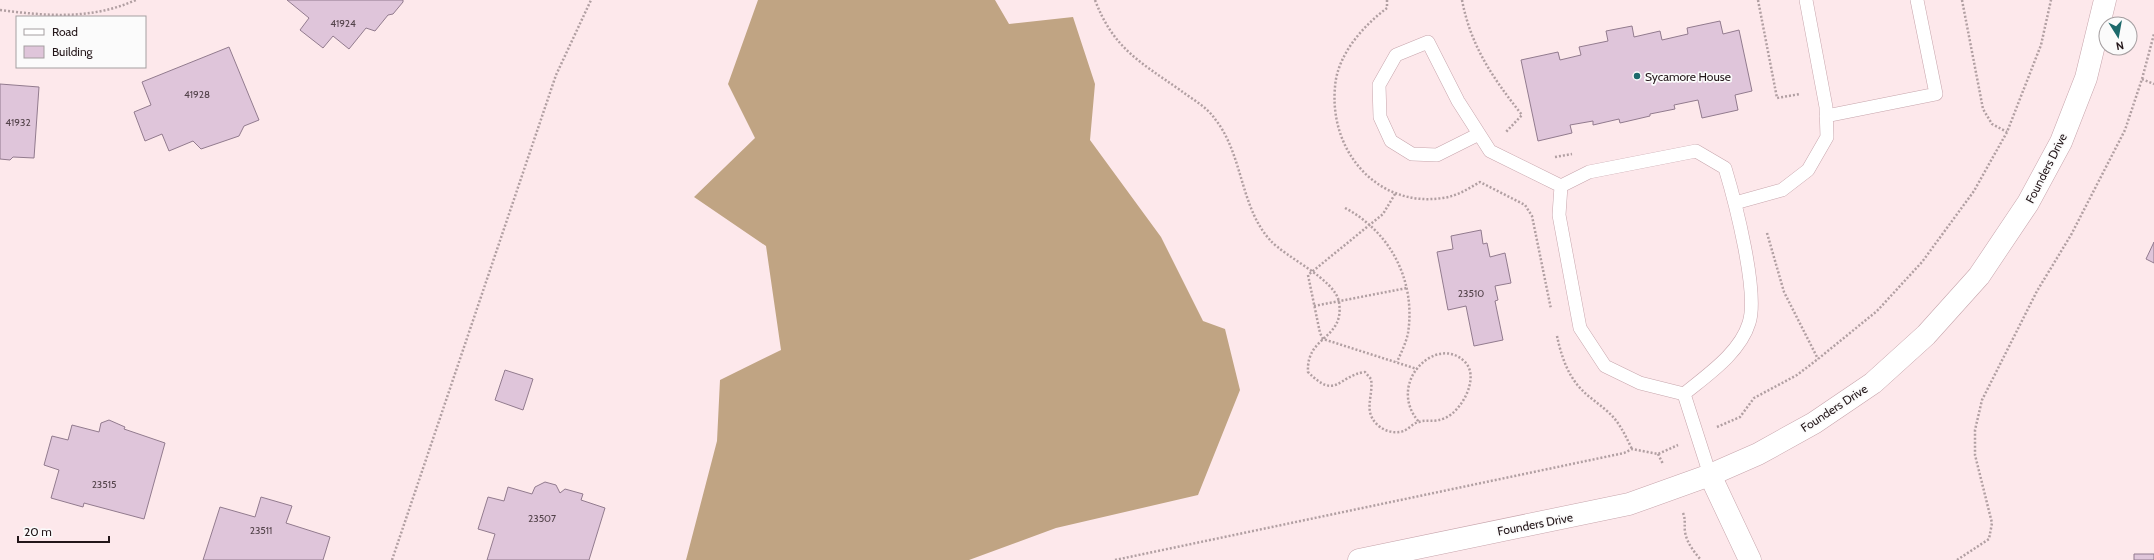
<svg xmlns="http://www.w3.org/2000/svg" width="2154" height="560" viewBox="0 0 2154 560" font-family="Cabin,sans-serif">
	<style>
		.forest { fill: #c0a483 }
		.building { fill: #dfc5da; stroke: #927b8e }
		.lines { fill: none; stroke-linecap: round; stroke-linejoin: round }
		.lane-casing { stroke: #c7a5ac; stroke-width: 14 }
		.street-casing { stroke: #c7a5ac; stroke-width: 23 }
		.path { stroke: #b19fa2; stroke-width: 2.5; stroke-dasharray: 2 2; stroke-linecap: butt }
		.lane { stroke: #fff; stroke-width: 13 }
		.street { stroke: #fff; stroke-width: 22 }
		.poi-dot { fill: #1d6a6c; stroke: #fbfbfb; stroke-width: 1.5 }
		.labels { text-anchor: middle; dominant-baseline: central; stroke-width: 3.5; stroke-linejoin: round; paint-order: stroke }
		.number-label { font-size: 10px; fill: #524249 }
		.poi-label { font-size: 12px; fill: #231619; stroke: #fbfbfb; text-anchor: start }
		.street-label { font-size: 12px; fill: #231619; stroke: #fbfbfb }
	</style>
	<rect width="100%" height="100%" fill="#fde8eb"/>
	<path class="forest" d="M758,0H995L1009,24L1073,17L1095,84L1090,140L1161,237L1203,321L1225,329L1240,390L1198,495L1056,528L969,560H686L717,441L720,380L781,350L766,246L694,197L755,138L728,84Z"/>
	<path class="building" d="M287,0H403V2L393,14L388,15L375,31L366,28L349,49L333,36L323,48L300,30L309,18Z
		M1720,21L1723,34L1739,30L1752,91L1735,95L1738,110L1702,118L1698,100L1674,105L1675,109L1650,114V116L1620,123L1619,119L1593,125V121L1570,125L1572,133L1538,141L1521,60L1558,52L1560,60L1581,55L1579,47L1608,41L1606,31L1632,26L1634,37L1660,31L1662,40L1688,34L1687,28Z
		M229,47L259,120L244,126L239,136L201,149L193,141L169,151L162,134L145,141L134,112L151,105L142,82Z
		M0,84L39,87L34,158L13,157L10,160L0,159Z
		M1481,230L1483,244L1487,243L1490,257L1505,253L1511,283L1495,286L1498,300L1495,301L1503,340L1474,346L1466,306L1448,310L1437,252L1453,249L1451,236Z
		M2154,242V263L2146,259Z
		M505,370L533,379L523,410L495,400Z
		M109,420L125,427L124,429L165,443L144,519L84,503L83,507L51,498L59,470L44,465L52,436L68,440L72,425L99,432L101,423Z
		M545,482L556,485L560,493L565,489L583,494L581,500L605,508L589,560H487L495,534L478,529L488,497L504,501L508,487L532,494L535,487Z
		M261,497L292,506L286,523L330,537L323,560H203L220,507L255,517Z
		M2134,554H2154V560H2134Z"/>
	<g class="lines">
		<defs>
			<path id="lane" d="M1826,116L1936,94L1917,0
				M1479,134L1437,155L1412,154L1391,141L1380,117L1379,85L1396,55L1428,42L1458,101L1490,151L1561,186
				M1696,151L1725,168C1735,201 1759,293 1749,323C1740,353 1707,375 1684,394L1640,383L1605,366L1580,328L1559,215L1561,186L1589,172Z
				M1735,203L1782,190L1808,170L1827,137L1826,107L1806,0
				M1684,394L1710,475"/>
			<path id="street" d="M1710,475L1750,560
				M1359,560L1629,504L1710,475L1758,454L1814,423L1873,383L1926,335L1979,276L2028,203L2061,142L2086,78L2105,0"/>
		</defs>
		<use href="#lane" class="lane-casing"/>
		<use href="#street" class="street-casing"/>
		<path class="path" d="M1095,0C1113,48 1140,62 1180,90C1192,99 1207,107 1215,119C1243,154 1240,207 1270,240C1286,258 1335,279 1339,302C1345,340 1306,335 1308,372C1337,401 1337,376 1365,372L1371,379C1373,390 1368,402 1370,412C1373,426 1388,434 1400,432C1408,431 1412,423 1419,422C1427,419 1434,423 1445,418C1462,411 1480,377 1465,362C1437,333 1385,383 1419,422
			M1387,0V8C1363,26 1337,55 1335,87C1329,151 1377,208 1443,198C1457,196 1468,189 1480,182L1525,205L1532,216L1551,309
			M1462,0C1471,47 1493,78 1522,115L1505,133
			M1758,0L1777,98L1800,94
			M1962,0L1983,109L1992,124L2007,132
			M0,10C47,16 91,20 136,0
			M2142,79L2154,84
			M1555,157L1572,154
			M1395,194L1383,214L1308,275L1320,333L1323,339L1417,369
			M1345,208C1391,232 1416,282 1408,333C1406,343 1401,353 1397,362
			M1767,233L1784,292L1818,359
			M1314,306L1407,288
			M1557,336C1561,355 1568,377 1583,391C1590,398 1599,404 1607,411C1619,421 1625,435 1632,449
			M1717,427L1740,417L1754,398L1797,375L1818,359L1877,311L1922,262L1974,191L2007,132L2041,45L2051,0
			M1658,454L1663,464
			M1683,513C1686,520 1684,525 1685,532C1687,543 1694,552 1701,560
			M392,560L556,75L591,0
			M1115,560L1624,453L1632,449L1658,454L1678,445
			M1957,560L1989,539L1992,523L1975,455V430L1982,400L2037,291L2071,235L2125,130L2142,79L2154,34"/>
		<use href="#lane" class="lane"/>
		<use href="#street" class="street"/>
	</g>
	<circle class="poi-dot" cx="1637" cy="76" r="4"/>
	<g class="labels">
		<g class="number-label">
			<text x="343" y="23">41924</text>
			<text x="197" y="94">41928</text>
			<text x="18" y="122">41932</text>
			<text x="1471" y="293">23510</text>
			<text x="104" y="484">23515</text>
			<text x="542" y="518">23507</text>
			<text x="261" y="530">23511</text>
		</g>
		<g class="poi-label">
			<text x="1645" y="76">Sycamore House</text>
		</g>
		<g class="street-label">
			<text transform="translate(2046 168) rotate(-63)">Founders Drive</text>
			<text transform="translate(1834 408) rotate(-33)">Founders Drive</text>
			<text transform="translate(1535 524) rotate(-11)">Founders Drive</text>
		</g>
	</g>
	<rect x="16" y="16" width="130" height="52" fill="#fbfbfb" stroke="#a59fa1"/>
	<rect x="24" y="29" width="20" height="6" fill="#ffffff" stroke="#a59fa1"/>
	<text x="52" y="36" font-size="12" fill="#231619">Road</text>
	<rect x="24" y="46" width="20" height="12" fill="#dfc5da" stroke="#a59fa1"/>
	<text x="52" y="56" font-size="12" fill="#231619">Building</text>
	<g transform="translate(2118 36) rotate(169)"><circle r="19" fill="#fbfbfb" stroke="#a59fa1"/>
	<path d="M0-3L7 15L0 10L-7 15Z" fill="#1d6a6c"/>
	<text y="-6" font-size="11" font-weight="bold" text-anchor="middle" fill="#231619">N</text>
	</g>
	<path d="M18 536v6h91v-6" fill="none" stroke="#231619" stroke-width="2"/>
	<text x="24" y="536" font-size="12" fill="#231619" stroke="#fbfbfb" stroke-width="3" paint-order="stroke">20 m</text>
</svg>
